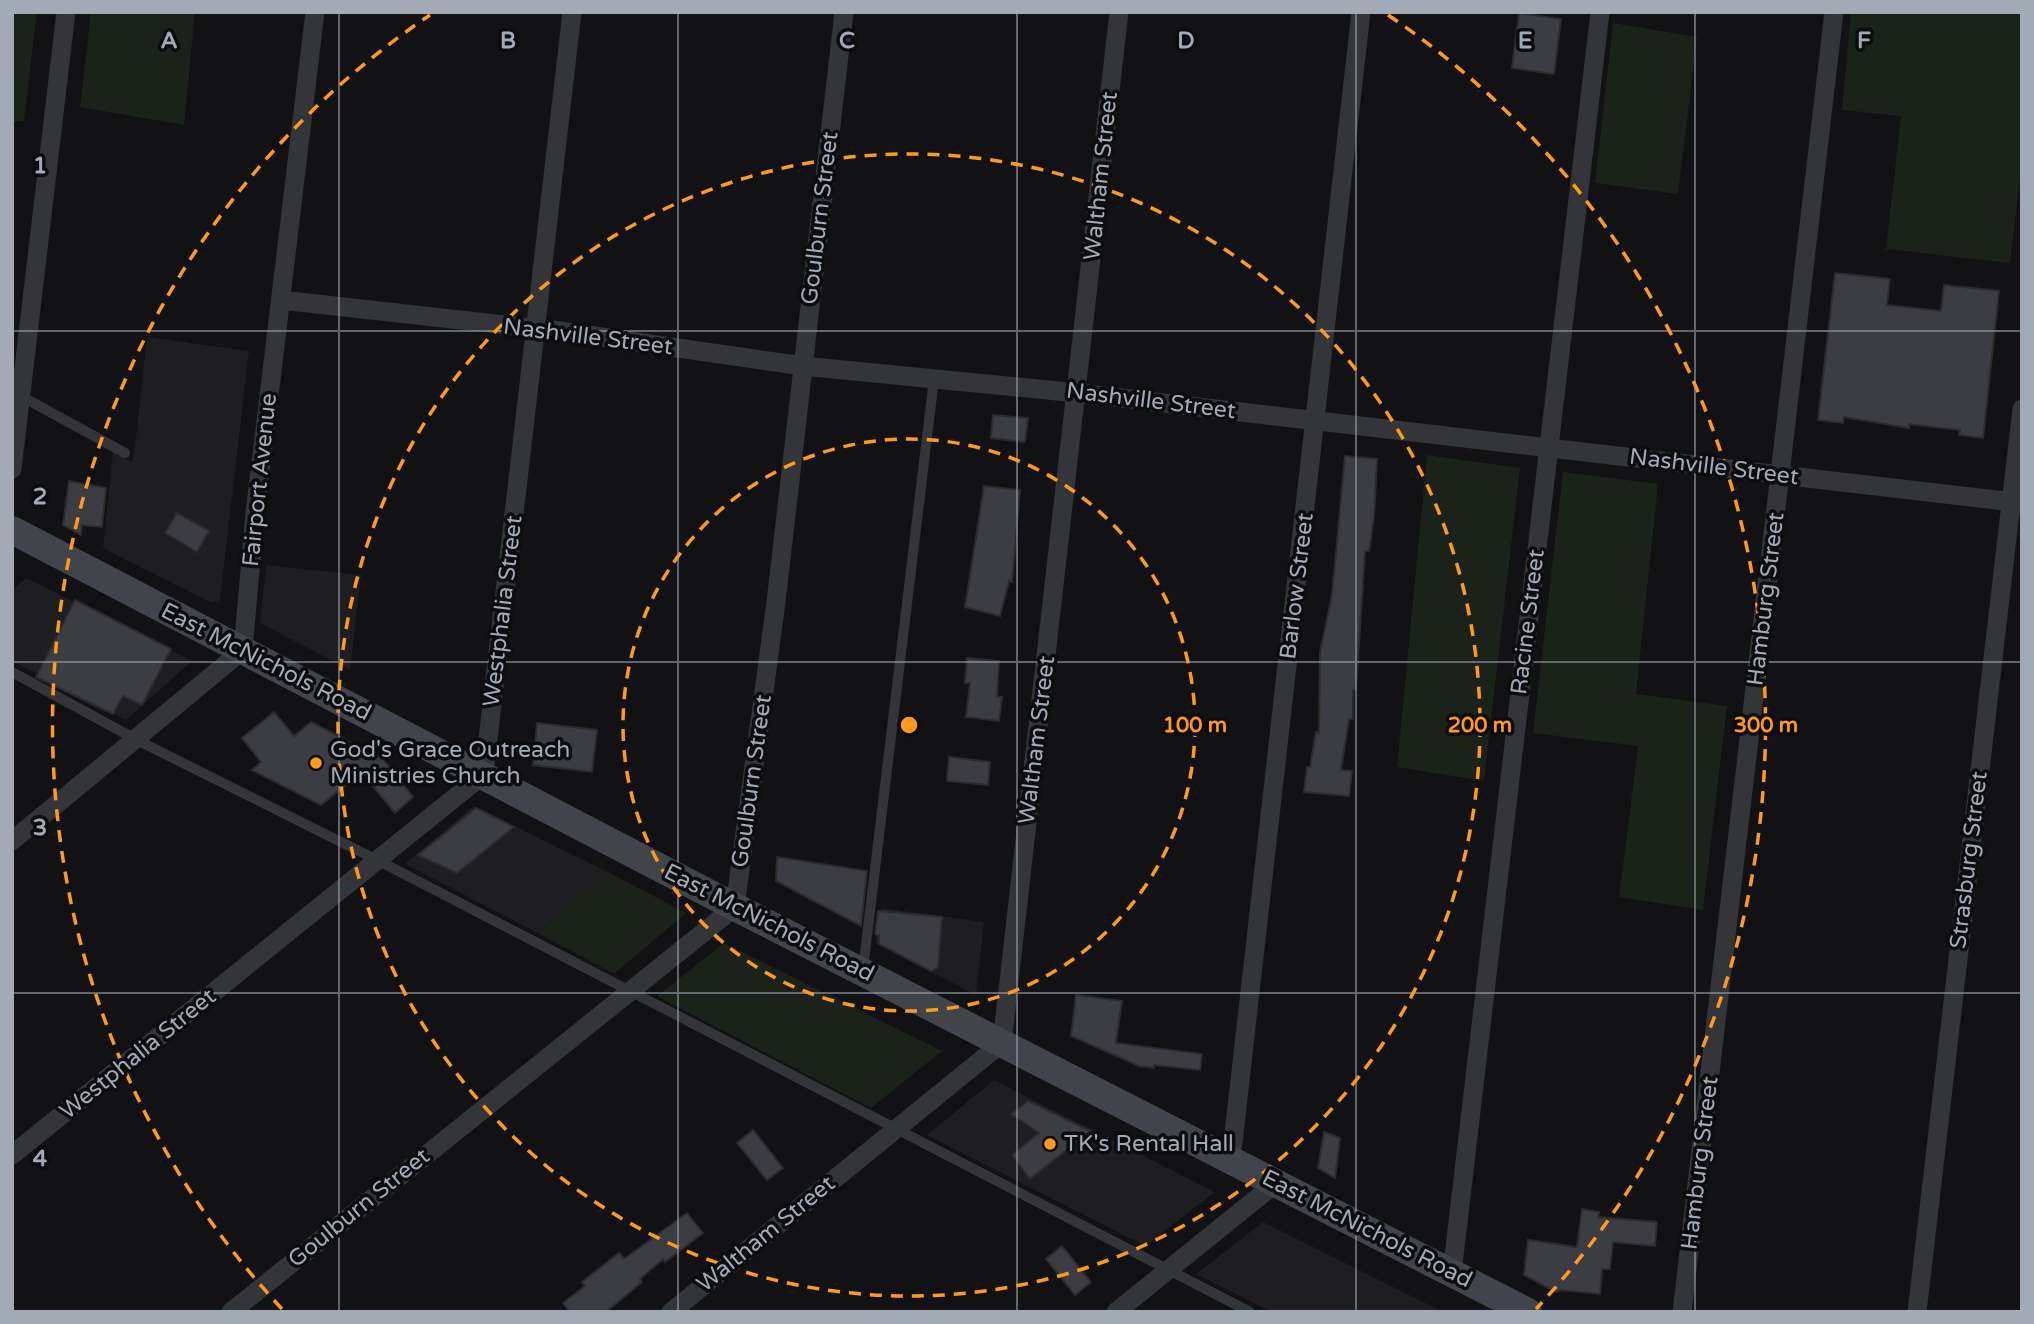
<svg xmlns="http://www.w3.org/2000/svg" width="2034" height="1324" viewBox="0 0 2034 1324" font-family="'Varela Round',sans-serif">
	<style>
		.built { fill: #1e1e21 }
		.green { fill: #1a221a }
		.building { fill: #3c3d42; stroke: #2c2c30; stroke-width: 2 }
		.lines { fill: none; stroke-linecap: round; stroke-linejoin: round }
		.lane { stroke: #333539; stroke-width: 10 }
		.street { stroke: #333539; stroke-width: 19 }
		.secondary { stroke: #41444a; stroke-width: 28 }
		.grid { fill: none; stroke: #a2aab6; stroke-width: 2; stroke-opacity: 0.55 }
		.ring { fill: none; stroke: #ff9a1f; stroke-width: 3.5; stroke-dasharray: 12 9 }
		.poi-dot { fill: #ff9a1f; stroke: #0d0d0f; stroke-width: 2.5 }
		.labels { text-anchor: middle; dominant-baseline: central; stroke-width: 7; stroke-linejoin: round; paint-order: stroke }
		.street-label { font-size: 23px; fill: #a2aab6; stroke: #0d0d0f }
		.poi-label { font-size: 23px; fill: #a2aab6; stroke: #0d0d0f; text-anchor: start }
		.grid-label { font-size: 23px; text-anchor: middle; font-weight: bold; fill: #a2aab6; stroke: #0d0d0f; stroke-width: 7; stroke-linejoin: round; paint-order: stroke }
		.centre { fill: #ff9a1f; stroke: #0d0d0f; stroke-width: 3.5 }
		.ring-label { font-size: 21px; text-anchor: middle; font-weight: bold; fill: #ff9a1f; stroke: #0d0d0f; stroke-width: 7; stroke-linejoin: round; paint-order: stroke }
	</style>
	<rect width="100%" height="100%" fill="#121214"/>
	<path class="built" d="M147,337L249,351L220,600L212,603L103,548L113,452L132,462L135,448Z
		M266,565L361,575L350,670L260,623Z
		M26,578L192,661L126,720L12,661V590Z
		M474,806L608,872L538,933L405,864Z
		M881,908L984,922L976,995L876,943Z
		M994,1080L1215,1192L1145,1246L927,1135Z
		M1263,1222L1443,1312H1272L1196,1274Z"/>
	<path class="green" d="M12,12H37L24,121L12,122Z
		M91,12H195L184,125L80,107Z
		M1851,12H2022V160L2010,263L1886,249L1901,116L1842,110Z
		M1613,23L1697,37L1678,194L1595,183Z
		M1427,455L1520,468L1484,781L1397,767Z
		M1563,472L1658,484L1636,694L1727,706L1703,910L1619,897L1638,746L1533,733Z
		M608,872L686,913L614,974L538,933Z
		M724,943L942,1051L871,1108L657,996Z"/>
	<path class="building" d="M1519,13L1561,19L1554,74L1512,68Z
		M1835,273L1890,279L1887,305L1941,311L1944,285L1999,291L1983,438L1959,435L1960,430L1909,424V428L1844,417L1843,423L1818,420Z
		M993,415L1028,418L1025,442L991,438Z
		M1345,456L1377,459L1374,517L1369,551H1365L1356,690H1353V719H1349L1341,770L1352,771L1349,796L1304,792L1307,767H1310L1316,732L1319,733L1320,652L1332,595Z
		M69,481L106,488L102,527L82,525L81,535L63,525Z
		M984,486L1020,490L1012,582L1009,581L1000,616L965,607Z
		M177,513L209,531L197,552L165,533Z
		M75,600L171,649L142,705L123,696L113,714L36,677Z
		M967,658L999,661L997,697H1002L999,721L966,717L970,683H965Z
		M274,712L294,736L311,722L382,758L413,797L395,813L361,772L321,805L252,770L261,762L242,738Z
		M537,723L597,730L592,772L533,765Z
		M949,757L990,762L988,785L947,781Z
		M476,808L514,827L457,873L418,855Z
		M777,857L867,871L861,926L776,881Z
		M878,911L942,917L938,967L931,971L879,944V936L875,934Z
		M1076,995L1122,1001L1116,1043L1202,1054L1200,1070L1154,1065V1068L1139,1066L1071,1036Z
		M1028,1101L1090,1131L1030,1179L1012,1155L1039,1133L1011,1114Z
		M753,1130L783,1168L767,1180L737,1143Z
		M1324,1132L1340,1138L1335,1178L1318,1168Z
		M1582,1209L1599,1212L1598,1217L1657,1222L1655,1246L1613,1242L1610,1269H1602L1600,1294L1561,1290L1556,1292L1524,1275L1528,1240L1577,1247Z
		M687,1213L703,1233L665,1262L663,1259L640,1279L642,1282L606,1312H570L563,1303L585,1286L582,1282L619,1253L624,1259Z
		M1062,1246L1091,1282L1075,1295L1046,1259Z"/>
	<g class="lines">
		<path class="lane" d="M19,395L125,453
			M12,672L137,740L379,861L1250,1312
			M863,969L934,379"/>
		<path class="street" d="M281,300L560,331L803,366L1078,393L2022,503
			M12,469L66,12
			M12,841L243,650L255,513L315,12
			M12,1155L484,774L572,12
			M1231,1160L1361,12
			M1452,1273L1600,12
			M231,1312L735,907L776,602L844,12
			M671,1312L1002,1043L1119,12
			M1116,1312L1276,1183
			M1682,1312L1834,12
			M1917,1312L2022,409"/>
		<path class="secondary" d="M12,530L735,907L1528,1312"/>
	</g>
	<path class="grid" d="M339,12V1312M678,12V1312M1017,12V1312M1356,12V1312M1695,12V1312M12,331H2022M12,662H2022M12,993H2022"/>
	<g class="ring">
		<circle cx="909" cy="725" r="286"/>
		<circle cx="909" cy="725" r="571"/>
		<path d="M282 1309A857 857 0 0 1 430 15M1388 15A857 857 0 0 1 1536 1309"/>
	</g>
	<g class="poi-dot">
		<circle cx="316" cy="763" r="7"/>
		<circle cx="1050" cy="1144" r="7"/>
	</g>
	<g class="labels">
		<g class="street-label">
			<text transform="translate(1101 176) rotate(-84)">Waltham Street</text>
			<text transform="translate(820 218) rotate(-83)">Goulburn Street</text>
			<text transform="translate(588 337) rotate(7)">Nashville Street</text>
			<text transform="translate(1151 401) rotate(7)">Nashville Street</text>
			<text transform="translate(1714 467) rotate(7)">Nashville Street</text>
			<text transform="translate(260 480) rotate(-84)">Fairport Avenue</text>
			<text transform="translate(1297 586) rotate(-83)">Barlow Street</text>
			<text transform="translate(1766 599) rotate(-83)">Hamburg Street</text>
			<text transform="translate(503 611) rotate(-83)">Westphalia Street</text>
			<text transform="translate(1528 622) rotate(-83)">Racine Street</text>
			<text transform="translate(266 662) rotate(27)">East McNichols Road</text>
			<text transform="translate(1037 740) rotate(-83)">Waltham Street</text>
			<text transform="translate(752 781) rotate(-82)">Goulburn Street</text>
			<text transform="translate(1969 860) rotate(-83)">Strasburg Street</text>
			<text transform="translate(769 923) rotate(27)">East McNichols Road</text>
			<text transform="translate(138 1054) rotate(-39)">Westphalia Street</text>
			<text transform="translate(1700 1163) rotate(-83)">Hamburg Street</text>
			<text transform="translate(359 1208) rotate(-39)">Goulburn Street</text>
			<text transform="translate(1367 1229) rotate(27)">East McNichols Road</text>
			<text transform="translate(766 1234) rotate(-39)">Waltham Street</text>
		</g>
		<g class="poi-label">
			<text x="330" y="750">God's Grace Outreach<tspan x="330" dy="26">Ministries Church</tspan></text>
			<text x="1064" y="1144">TK's Rental Hall</text>
		</g>
	</g>
	<g class="grid-label">
		<text x="169" y="48">A</text>
		<text x="508" y="48">B</text>
		<text x="847" y="48">C</text>
		<text x="1186" y="48">D</text>
		<text x="1525" y="48">E</text>
		<text x="1864" y="48">F</text>
		<text x="40" y="173">1</text>
		<text x="40" y="504">2</text>
		<text x="40" y="835">3</text>
		<text x="40" y="1166">4</text>
	</g>
	<circle cx="909" cy="725" r="10" class="centre"/>
	<g class="ring-label">
		<text x="1195" y="732">100 m</text>
		<text x="1480" y="732">200 m</text>
		<text x="1766" y="732">300 m</text>
	</g>
	<rect width="2034" height="1324" fill="none" stroke="#a2aab6" stroke-width="28"/>
</svg>
